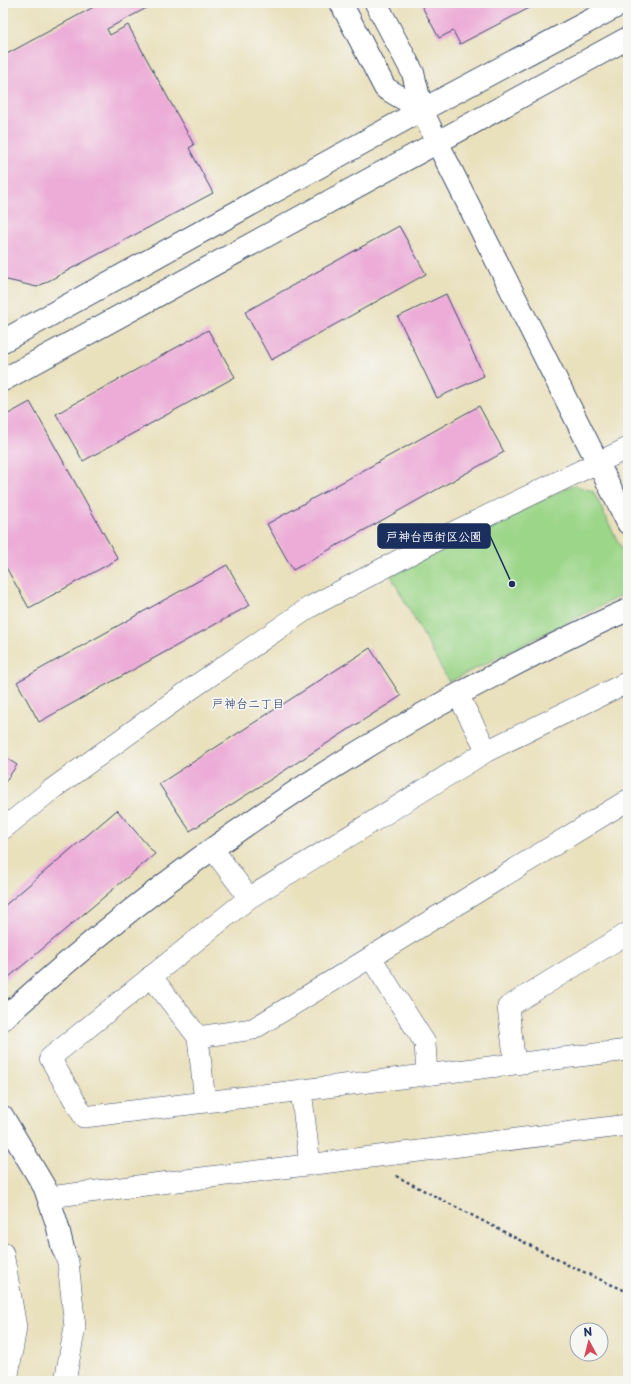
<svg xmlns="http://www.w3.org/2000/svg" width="631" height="1384" viewBox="0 0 631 1384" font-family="'Playpen Sans','Klee One',sans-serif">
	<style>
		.green { fill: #9cd689; stroke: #5c8274 }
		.building { fill: #ecacd7 }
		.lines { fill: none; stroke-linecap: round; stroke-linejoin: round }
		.minor-casing { stroke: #3a4a6c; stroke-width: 22 }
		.tertiary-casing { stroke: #3a4a6c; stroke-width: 24 }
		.path { stroke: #3a4a6c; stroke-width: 2.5; stroke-dasharray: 3 3; stroke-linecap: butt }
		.minor { stroke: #fff; stroke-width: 21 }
		.tertiary { stroke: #fff; stroke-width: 22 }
		.labels { text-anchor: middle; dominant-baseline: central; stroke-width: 3.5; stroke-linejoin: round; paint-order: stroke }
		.neighbourhood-label { font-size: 12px; fill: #1b2f5e; stroke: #f6f6f2 }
		.leader { fill: none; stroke: #1b2f5e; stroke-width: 1.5 }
		.callout-dot { fill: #1b2f5e; stroke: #f6f6f2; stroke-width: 1.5 }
		.callout { fill: #1b2f5e; stroke: #1b2f5e; stroke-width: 1.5 }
		.callout-label { font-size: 12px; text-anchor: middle; font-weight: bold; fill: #fff }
	</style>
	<rect width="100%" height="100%" fill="#f6f6f2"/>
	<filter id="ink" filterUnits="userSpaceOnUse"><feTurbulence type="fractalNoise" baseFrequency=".025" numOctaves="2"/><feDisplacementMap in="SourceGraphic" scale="8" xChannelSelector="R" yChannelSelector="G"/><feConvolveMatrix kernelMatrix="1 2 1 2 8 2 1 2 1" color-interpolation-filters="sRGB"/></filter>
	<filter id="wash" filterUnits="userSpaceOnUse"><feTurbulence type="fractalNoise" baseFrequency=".012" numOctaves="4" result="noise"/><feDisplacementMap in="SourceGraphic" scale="16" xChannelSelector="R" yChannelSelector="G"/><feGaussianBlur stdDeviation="0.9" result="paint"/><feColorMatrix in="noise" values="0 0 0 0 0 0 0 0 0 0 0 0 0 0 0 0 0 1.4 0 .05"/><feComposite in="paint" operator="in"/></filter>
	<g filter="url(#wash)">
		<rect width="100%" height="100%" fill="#e9e0bc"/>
		<path class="green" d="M573,485L593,491L628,562V592L449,682L391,576Z"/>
		<g id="blocks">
			<path class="building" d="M101,3H156L107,29L110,35L128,25L194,145L189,148L213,193L37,287L3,279V56Z
				M420,3H539L460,44L453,31L439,38Z
				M399,226L426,274L271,360L245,312Z
				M446,294L484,376L437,398L398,317Z
				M208,330L235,377L83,461L56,414Z
				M30,402L118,559L29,608L3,562V417Z
				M479,406L504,452L293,570L267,524Z
				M227,565L250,605L39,722L17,682Z
				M370,648L401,696L190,831L159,784Z
				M3,756L17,765L3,785Z
				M117,810L155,854L3,982V907Z"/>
		</g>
	</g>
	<g filter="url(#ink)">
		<use href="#blocks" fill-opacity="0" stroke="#3a4a6c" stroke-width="1"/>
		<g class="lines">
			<defs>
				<path id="minor" d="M628,682L487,751L249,898L50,1058L84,1117L628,1050
					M458,695L487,751
					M3,829L51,790L191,689L310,607L439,539L628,448
					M212,848L249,898
					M371,958L425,1043L427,1075
					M151,976L198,1037L205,1102
					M198,1037L253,1029L628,800
					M515,1064L508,1007L628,933
					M301,1090L310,1165
					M49,1197L628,1125
					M63,1249L68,1262L75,1327L65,1381
					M3,1253L16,1327L7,1381"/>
				<path id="tertiary" d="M341,3L385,88L422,110
					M376,3L413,73L422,110L437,142L628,523
					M3,341L422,110L623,3
					M3,380L628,38
					M3,1019C141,893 295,783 459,694C515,664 570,635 628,610
					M3,1117L45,1188L57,1224L63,1249"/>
			</defs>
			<use href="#minor" class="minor-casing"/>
			<use href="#tertiary" class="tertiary-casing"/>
			<path class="path" d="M396,1176L568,1265L628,1292"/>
			<use href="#minor" class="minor"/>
			<use href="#tertiary" class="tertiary"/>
		</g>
	</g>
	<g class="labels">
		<g class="neighbourhood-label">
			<text x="248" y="703">戸神台二丁目</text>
		</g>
	</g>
	<path class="leader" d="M512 584L490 536"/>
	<circle class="callout-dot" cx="512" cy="584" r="4"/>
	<rect class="callout" x="378" y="524" width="112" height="24" rx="4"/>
	<g class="callout-label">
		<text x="434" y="541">戸神台西街区公園</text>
	</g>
	<rect width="631" height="1384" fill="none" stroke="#f6f6f2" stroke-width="16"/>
	<g transform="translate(589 1342) rotate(353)"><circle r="19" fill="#f6f6f2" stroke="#9ea6b7"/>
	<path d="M0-3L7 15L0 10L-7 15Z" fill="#d1495b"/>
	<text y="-6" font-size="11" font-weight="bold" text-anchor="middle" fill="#1b2f5e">N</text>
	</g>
</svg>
